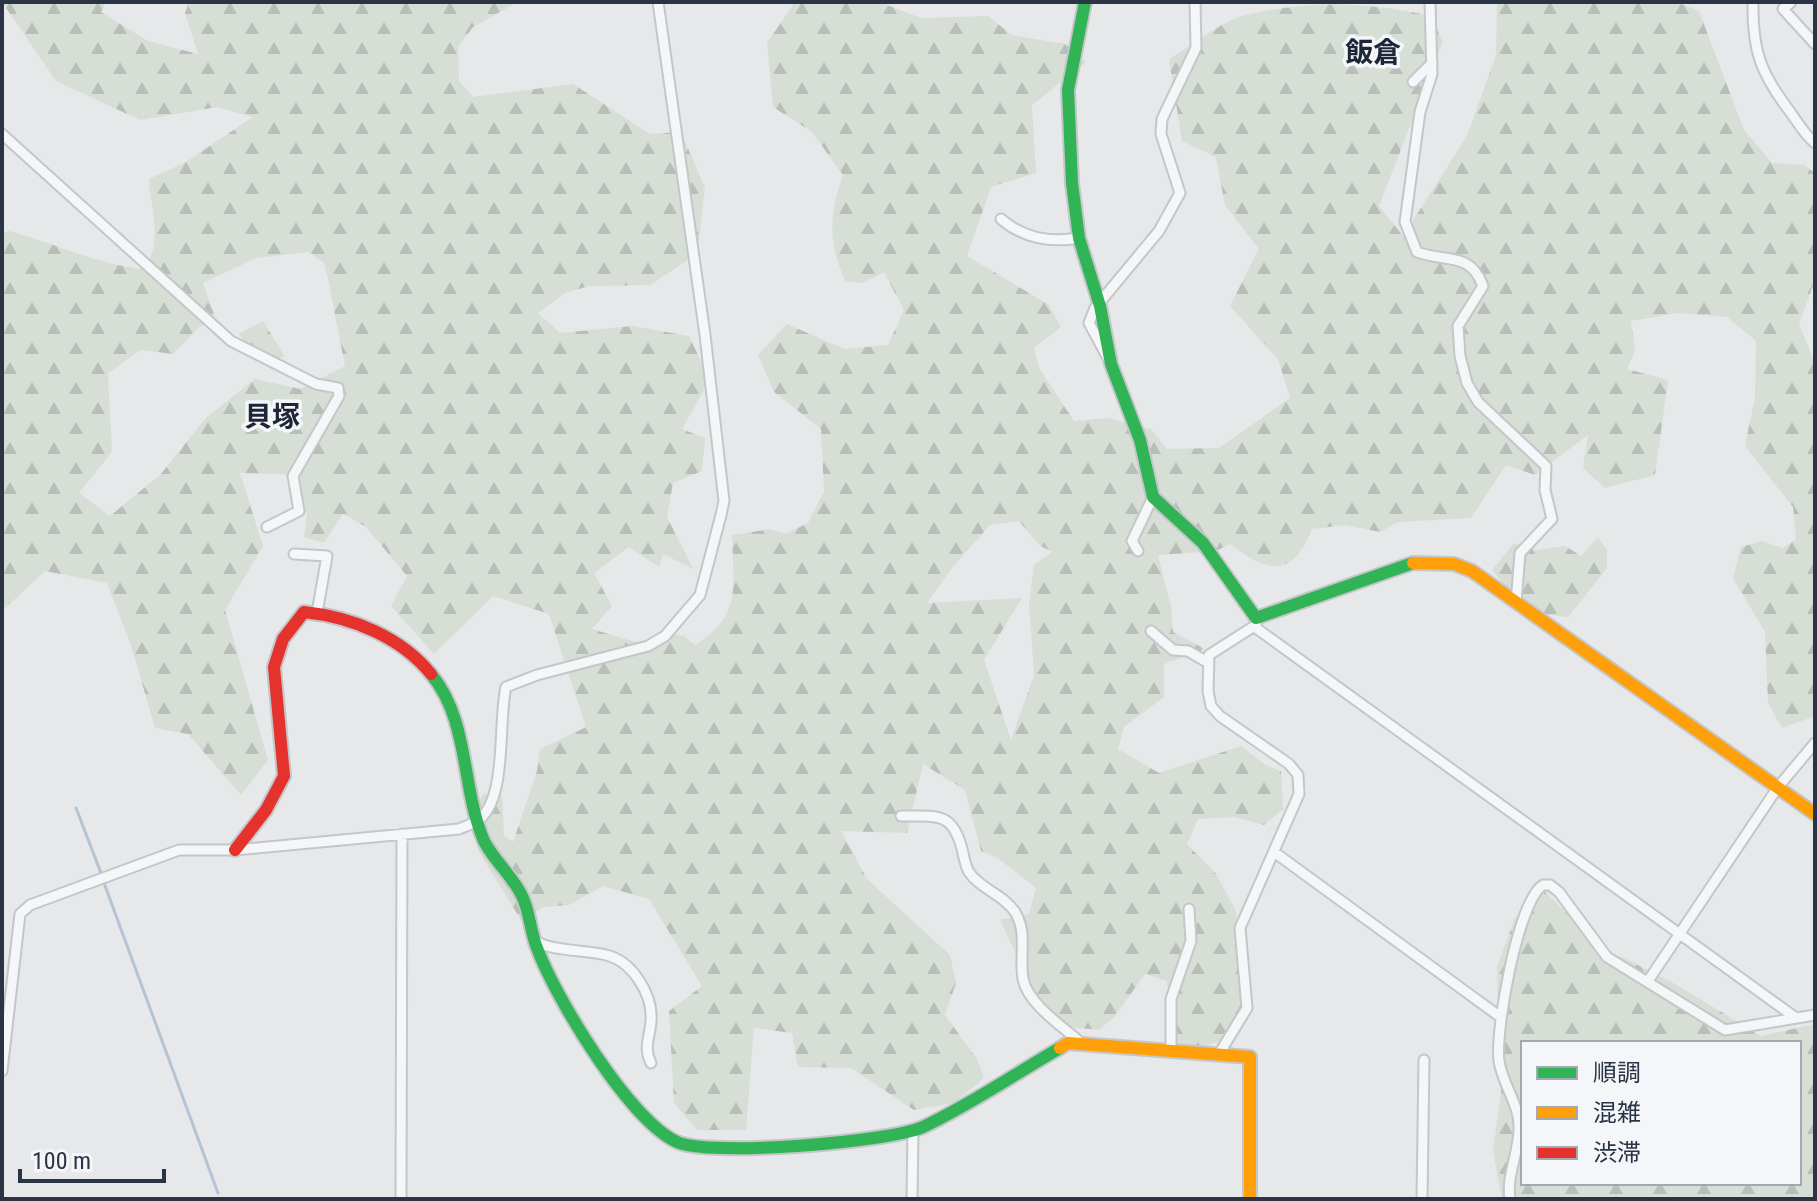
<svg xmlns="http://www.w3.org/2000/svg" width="1817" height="1201" viewBox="0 0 1817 1201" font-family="'Roboto Condensed','Noto Sans JP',sans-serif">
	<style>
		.forest { fill: url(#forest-firs); fill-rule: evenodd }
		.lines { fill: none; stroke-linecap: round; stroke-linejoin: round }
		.stream { stroke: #b4c4d5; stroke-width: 3 }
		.street-casing { stroke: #c4c6c8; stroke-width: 13 }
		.fast-casing { stroke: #c4c6c8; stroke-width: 16 }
		.slow-casing { stroke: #c4c6c8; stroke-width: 16 }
		.jam-casing { stroke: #c4c6c8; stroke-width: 16 }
		.street { stroke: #f5f6f7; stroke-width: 9 }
		.fast { stroke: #30b455; stroke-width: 12 }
		.slow { stroke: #ff9f0a; stroke-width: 12 }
		.jam { stroke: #e5322d; stroke-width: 12 }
		.labels { text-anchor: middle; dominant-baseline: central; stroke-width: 7; stroke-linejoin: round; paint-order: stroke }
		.quarter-label { font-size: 28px; font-weight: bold; fill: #1d2536; stroke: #f4f6f9 }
	</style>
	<defs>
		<pattern id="forest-firs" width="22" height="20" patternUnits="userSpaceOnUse" patternTransform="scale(2)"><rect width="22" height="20" fill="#d6ded6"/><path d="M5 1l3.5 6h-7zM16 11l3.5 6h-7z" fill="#b8bfb9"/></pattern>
	</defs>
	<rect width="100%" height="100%" fill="#e6e8ea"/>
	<path class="forest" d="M2,2H106L101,12L148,41L198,54L185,13L189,2H518L473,27L458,47L459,81L473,97L573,84L650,134L681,132L705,188L697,254L650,285L589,286L565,293L538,313L560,333L632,326L689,336L710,380L682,429L705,438L702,471L673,483L667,517L693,569L663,554L659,567L629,547L594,573L612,606L592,629L642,644L662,632L684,636L695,645C743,615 733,586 732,535L770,529L785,534L808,523L824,492L821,429L774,392L758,355L787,324L844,349L888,345L904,310L884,272L863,283L845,281C828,240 829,216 843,175L812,132L773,107L767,43L795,2H879L921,18L989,16L1011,35L1065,44L1086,62L1032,105L1036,173L991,187L967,256L1049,305L1061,327L1034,348L1039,368L1074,421L1107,418L1151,429L1167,449L1219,448L1290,398L1278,359L1230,306L1259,249L1225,205L1216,157L1182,141L1169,59C1192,46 1215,26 1239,17C1303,0 1365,1 1430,16L1443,41L1379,206L1403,236L1467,136L1496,55L1497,2H1676L1699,11L1744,130L1772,163L1804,165L1815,173V280L1799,324L1815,363V716L1782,728L1768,703L1765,632L1733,578L1741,547L1762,541L1783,548L1796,539L1793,507L1745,446L1755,397L1756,341L1727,317L1677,313L1631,321L1635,351L1627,369L1668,380L1655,475L1605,488L1583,468L1588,435L1535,475L1506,465L1471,518L1398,522L1380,532L1345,525L1312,529C1292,579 1268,573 1230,544L1216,551L1158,555L1171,607L1173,632L1205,649L1164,664V697L1124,727L1118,749L1159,773L1241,746L1267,766L1281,771L1283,809L1264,825L1235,817L1198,819L1187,844L1216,874L1236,911L1242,1009L1221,1041L1199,1047L1174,1043L1167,981L1145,974L1114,1017L1099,1030L1050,1025L1000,920L1029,914L1036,888L999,859L981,851L965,790L923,764L907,833L841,831L867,879L950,955L956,983L945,1015L977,1059L984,1078L954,1103L914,1110L851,1068L798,1067L792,1033L754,1028L746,1130H697L674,1103L669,1011L702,986L649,899L603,886L569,905L544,907L521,920L479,852L467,815L484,794L502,796L504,836L513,842L537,771L540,749L586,727L549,614L493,596L434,654L391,606L407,576L366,527L343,514L324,543L304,537L307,513L285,474L240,473L263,546L225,610L268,760L241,795L188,734L155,728L131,645L107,583L45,571L2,611V233L9,231C54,243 96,264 142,269C165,249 150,206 149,179L186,162L253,117L217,107L140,120L56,81ZM309,252L325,264L345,366L300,389L255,379L205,419L160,475L110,516L79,493L112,452L108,373L141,350L173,354L197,329L215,317L203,283L256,258ZM1019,521L1039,545L1052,552L1034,565L1029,603L1034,675L1011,740L984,660L1022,598L927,603L952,568L990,525Z
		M263,321L285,357L262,363L239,334Z
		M1598,537L1607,550V568L1568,617L1527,613L1492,570L1514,543L1537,550L1565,546L1581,556Z
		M1545,892L1576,922L1596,949L1624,958L1675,984L1761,1036L1815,1024V1199H1502L1493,1151L1501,1094L1497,967L1515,918ZM1523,1043H1799V1183H1523Z"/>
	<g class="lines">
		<path class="stream" d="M76,808L101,873
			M104,883L218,1193"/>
		<defs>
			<path id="street" d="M1430,2L1432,74L1420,112L1405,222L1417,252C1447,263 1470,251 1483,286L1458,326L1460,356L1467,383L1478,402L1546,466L1545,490L1552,519L1520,553L1516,603
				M1753,2C1752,51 1761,74 1791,113C1798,123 1805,135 1815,143
				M1791,2L1783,9L1815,44
				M1413,82L1432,63
				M2,134L231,341L316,384L338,388L339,396L293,476L299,511L267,527
				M1001,219C1024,239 1050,243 1079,238
				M1109,360L1089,323L1095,308L1159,231L1180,193L1161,134L1162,119L1196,48L1195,2
				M1138,551L1132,541L1153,497
				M294,554L327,556L317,613
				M1256,628L1796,1018
				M1151,631L1173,650L1188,651L1207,662
				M901,816C935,817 952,810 962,849C964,856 965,866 969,872C980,889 1003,894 1015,912C1028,933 1019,956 1023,979C1028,1004 1062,1026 1080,1042
				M1274,852L1499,1016
				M535,940C546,951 588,950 606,955C632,961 653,994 651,1021C650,1038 643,1047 651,1063
				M1648,981L1778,787L1815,743
				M1171,1049V999L1191,941L1189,909
				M1219,1054L1247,1008L1240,928L1299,794L1298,775L1289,764L1220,716L1211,706L1208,691L1209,655L1256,625
				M2,1071L20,914L30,905L179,850H235L459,829C466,826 476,823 482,817C507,791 498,721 506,687L537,675L648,646L665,636L700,595L721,515L724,501L705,335L658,2
				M401,1199L402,834
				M912,1199L913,1130
				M1422,1199L1424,1060
				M1510,1199C1506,1174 1520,1151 1519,1126C1519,1104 1502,1083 1499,1061C1495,1030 1518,901 1543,885H1550L1559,892L1607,957L1725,1030L1815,1015"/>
			<path id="fast" d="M1085,2L1068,90L1072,183L1079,238L1100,306L1111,364L1140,440L1153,497L1203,543L1256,618L1413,563
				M431,674C470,721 461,788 484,841C494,861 512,875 522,896C530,912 530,931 537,948C555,997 629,1120 677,1142C710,1157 890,1142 923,1127C970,1105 1015,1074 1060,1048"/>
			<path id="slow" d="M1413,563L1454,564L1472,571L1815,814
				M1060,1048L1068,1043L1250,1057V1199"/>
			<path id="jam" d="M235,850L266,810L284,776L274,667L283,639L304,612C352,617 401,637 431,674"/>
		</defs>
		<use href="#street" class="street-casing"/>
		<use href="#fast" class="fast-casing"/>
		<use href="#slow" class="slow-casing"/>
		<use href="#jam" class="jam-casing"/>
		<use href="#street" class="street"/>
		<use href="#fast" class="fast"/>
		<use href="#slow" class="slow"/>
		<use href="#jam" class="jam"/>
	</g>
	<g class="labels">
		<g class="quarter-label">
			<text x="1373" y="52">飯倉</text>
			<text x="272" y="416">貝塚</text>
		</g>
	</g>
	<rect width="1817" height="1201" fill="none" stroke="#2b3445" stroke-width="8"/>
	<rect x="1521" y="1041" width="280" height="144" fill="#f4f6f9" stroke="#a4a8b1" stroke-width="2"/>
	<rect x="1537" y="1067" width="40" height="12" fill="#30b455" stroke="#a4a8b1" stroke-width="2"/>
	<text x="1593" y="1081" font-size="24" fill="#2b3445">順調</text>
	<rect x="1537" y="1107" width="40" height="12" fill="#ff9f0a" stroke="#a4a8b1" stroke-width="2"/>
	<text x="1593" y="1121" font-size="24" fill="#2b3445">混雑</text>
	<rect x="1537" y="1147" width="40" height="12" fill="#e5322d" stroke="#a4a8b1" stroke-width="2"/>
	<text x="1593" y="1161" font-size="24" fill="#2b3445">渋滞</text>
	<path d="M20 1169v12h144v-12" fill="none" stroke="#2b3445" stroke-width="4"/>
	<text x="32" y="1169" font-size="24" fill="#2b3445" stroke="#f4f6f9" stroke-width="6" paint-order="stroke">100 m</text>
</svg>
